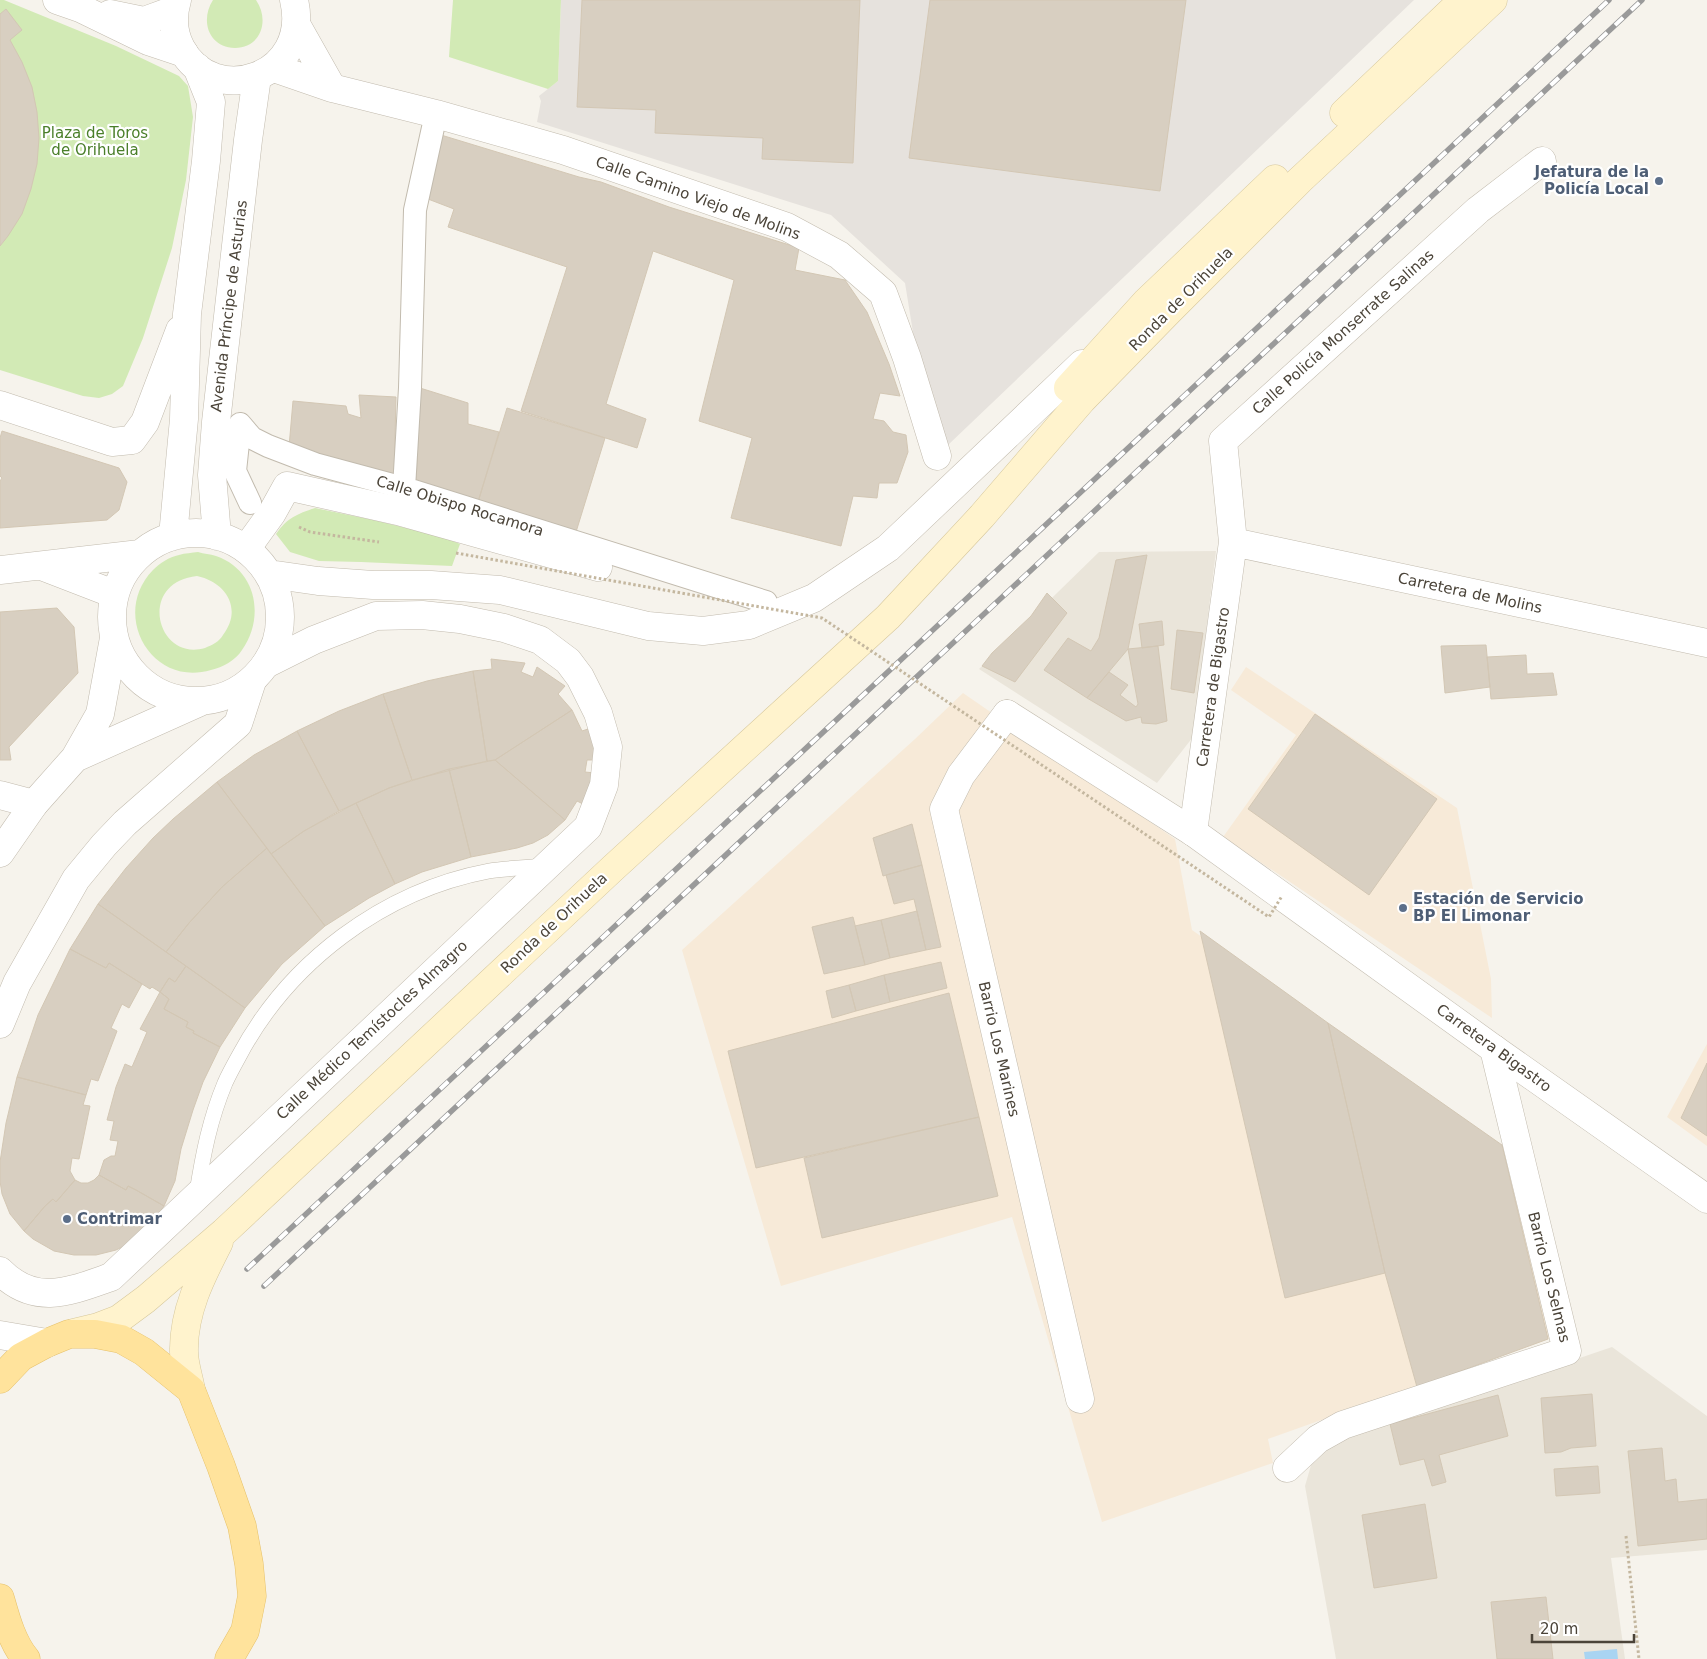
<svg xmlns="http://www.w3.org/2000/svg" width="1707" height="1659" viewBox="0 0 1707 1659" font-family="'DejaVu Sans',sans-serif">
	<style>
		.residential { fill: #eae5da }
		.commercial { fill: #f7ead8 }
		.industrial { fill: #e6e2dd }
		.green { fill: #d2eab5; fill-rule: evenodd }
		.water { fill: #a9d4f2 }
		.building { fill: #d8cfc1; stroke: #d3c7b4 }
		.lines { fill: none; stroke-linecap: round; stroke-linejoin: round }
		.service-casing { stroke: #c2bbae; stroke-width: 16 }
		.pedestrian-casing { stroke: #c2bbae; stroke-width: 24 }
		.minor-casing { stroke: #c2bbae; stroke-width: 29 }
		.tertiary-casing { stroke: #c2bbae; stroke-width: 29 }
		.secondary-casing { stroke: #d6c79b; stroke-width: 29 }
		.primary-casing { stroke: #e6c16a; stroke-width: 29 }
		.path { stroke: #c4b79f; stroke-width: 3; stroke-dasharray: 2.5 2.5; stroke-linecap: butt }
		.service { stroke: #fff; stroke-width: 15 }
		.pedestrian { stroke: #fff; stroke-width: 22 }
		.minor { stroke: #fff; stroke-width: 28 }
		.tertiary { stroke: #fff; stroke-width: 28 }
		.secondary { stroke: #fff3cd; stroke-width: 28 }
		.primary { stroke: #ffe39c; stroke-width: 28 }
		.rail-casing { stroke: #9a9a9a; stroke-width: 5.5 }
		.rail { stroke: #fff; stroke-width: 4; stroke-dasharray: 11; stroke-linecap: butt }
		.path-bridge { stroke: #c4b79f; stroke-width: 3; stroke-dasharray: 2.5 2.5; stroke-linecap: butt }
		.service-dot { fill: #5c6f8a; stroke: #fff; stroke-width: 2 }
		.labels { text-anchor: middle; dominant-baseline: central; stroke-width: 4.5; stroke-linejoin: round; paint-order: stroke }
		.park-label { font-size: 15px; fill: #4a7f2a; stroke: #fff }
		.service-label { font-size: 15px; font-weight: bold; fill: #4e5e75; stroke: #fff; text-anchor: start }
		.street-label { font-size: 15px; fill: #4b4439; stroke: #fff }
	</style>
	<rect width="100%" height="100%" fill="#f6f3ec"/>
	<path class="residential" d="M1216,551L1193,737L1157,783L979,669L1099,552Z
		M1612,1347L1707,1416V1550L1611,1558L1625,1659H1336L1305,1486L1316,1448Z"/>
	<path class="commercial" d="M1246,667L1457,808L1491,979L1492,1018L1223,837L1296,735L1231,690Z
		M963,693L1175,839L1192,930L1503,1147L1552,1338L1268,1439L1273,1463L1102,1522L1012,1217L781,1286L682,950L915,739Z
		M1707,1044V1146L1667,1117Z"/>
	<path class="industrial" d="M561,0H1414L948,445L918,363L905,283L831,215L537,122L541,101L539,96L558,81Z"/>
	<path class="green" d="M0,0H4L116,46L179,76L188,86L193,117L186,180L172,248L143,338L123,386L112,394L99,398L83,396L0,370Z
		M213,0H256C270,20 261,48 235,48C208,47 200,20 213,0Z
		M453,0H561L558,81L548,89L449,57Z
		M315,508L378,521L446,538L460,544L452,566L361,562L319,561L290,552L276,534C287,518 297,514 315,508Z
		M198,552C204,554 210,554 216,556C257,570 265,618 242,650C235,661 223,667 211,670C151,688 110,614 153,570C160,563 169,557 179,555C185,553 192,553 198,552ZM197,576C226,582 243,609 223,635C219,642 212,645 205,648C156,662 137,582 197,576Z"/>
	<path class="water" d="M1617,1649L1618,1659H1585L1584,1652Z"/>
	<path class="building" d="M582,0H860L853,163L762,159L763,138L655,133L656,110L577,107Z
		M930,0H1186L1160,191L909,158Z
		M6,9L22,30L10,40L22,62L32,87L37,112L39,138L37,164L31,189L22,214L8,236L0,246V14Z
		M441,135L579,177L601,182L669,207L799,248L795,270L845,280L867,312L889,364L900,396L880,393L873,419L884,421L893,432L906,435L908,452L897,483H879L877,498L853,496L841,546L731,518L752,438L699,421L734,280L653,251L606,404L646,419L637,448L521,411L567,267L448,227L454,209L428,199Z
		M420,388L468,403V424L499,432L478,502L416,484Z
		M359,395L396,397L394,478L289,447L293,401L346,406L348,414L361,418Z
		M507,408L605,438L576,532L478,502Z
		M2,431L119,468L127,482L119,510L107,520L0,528V481L2,478L0,476V438Z
		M1147,555L1128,649L1087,698L1044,670L1068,638L1091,651L1099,638L1116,560Z
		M1047,593L1067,613L1015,682L982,666L992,653L1031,616Z
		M57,608L74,627L78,673L9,747L11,760H0V612Z
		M1162,621L1164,645L1142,648L1139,624Z
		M1177,630L1203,633L1194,693L1171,689Z
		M1486,645L1490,687L1445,693L1441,646Z
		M1158,646L1167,721L1156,724L1142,723L1141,717L1126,721L1087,698L1109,672L1128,685L1120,695L1136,707L1138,704L1128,649Z
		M1526,655L1527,674L1553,673L1557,695L1491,699L1487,657Z
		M491,659L525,663L521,672L533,677L537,667L565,686L558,694L572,710L495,760L487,761L473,671L492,669Z
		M473,671L487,761L412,780L383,694L427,681Z
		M383,694L412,780L389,788L339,811L297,731L339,711Z
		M572,710L582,731L591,728L596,760H587L585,772L595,773L585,805L577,801L565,820L495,760Z
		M1315,714L1437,799L1369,895L1248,809Z
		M297,731L339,811L304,831L271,854L217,782L254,755Z
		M495,760L565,820L548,835L533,843L517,848L471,857L449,769Z
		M449,769L471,857L422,872L395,884L356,803L389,788Z
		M217,782L267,848L222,887L189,923L166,952L98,904L126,868L153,838L173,819Z
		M356,803L395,884L369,898L325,926L271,854L304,831Z
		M912,824L922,865L883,876L873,838Z
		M267,848L325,926L282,964L245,1008L166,952L189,923L222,887Z
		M922,865L941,947L926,950L914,899L894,904L886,875Z
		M98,904L186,966L175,982L169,978L160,992L152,987L150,989L109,963L106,968L70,949Z
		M917,911L926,950L890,958L881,920Z
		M853,917L865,965L824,974L812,927Z
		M881,920L890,958L865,965L855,926Z
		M1200,931L1328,1023L1385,1273L1285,1298Z
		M70,949L106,968L109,963L142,984L129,1008L122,1004L111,1028L117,1031L98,1081L91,1079L86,1095L17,1077L38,1015Z
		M941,962L947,988L890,1002L884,975Z
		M186,966L245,1008L220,1047L193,1033L194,1031L186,1027L188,1022L164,1009L169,999L160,992L169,978L175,982Z
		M884,975L890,1002L856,1011L849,985Z
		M849,985L856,1011L832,1018L826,991Z
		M160,992L169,999L164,1009L188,1022L186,1027L194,1031L193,1033L220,1047L203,1082L193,1110L181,1149L175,1181L164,1206L136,1190L128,1186L126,1190L99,1175L104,1160L111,1156H115L118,1141L110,1140L114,1121L107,1120L116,1087L125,1064L132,1067L147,1032L140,1029Z
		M949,993L979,1117L756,1168L728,1051Z
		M1328,1023L1502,1145L1548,1339L1417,1387L1385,1273Z
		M1707,1063V1136L1681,1118Z
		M17,1077L86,1095L83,1105L90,1106L79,1159L72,1158L70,1171L75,1180L56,1202L53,1199L45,1206L24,1231L10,1214L2,1194L0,1181V1162L6,1123Z
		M979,1117L998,1196L822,1238L804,1158Z
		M99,1175L126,1190L128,1186L136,1190L164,1206L155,1219L126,1245L116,1250L96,1255H74L54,1251L33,1239L24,1231L45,1206L53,1199L56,1202L75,1180L81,1183H88L94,1180Z
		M1592,1394L1596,1446L1571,1448L1561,1452L1545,1453L1541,1398Z
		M1498,1395L1508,1436L1439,1455L1446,1482L1432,1486L1424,1459L1400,1465L1390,1424Z
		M1662,1448L1665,1481L1676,1479L1678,1502L1707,1499V1539L1638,1546L1628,1451Z
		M1598,1466L1600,1493L1556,1496L1554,1469Z
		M1425,1504L1437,1578L1374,1588L1362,1515Z
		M1546,1597L1553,1659H1497L1491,1602Z"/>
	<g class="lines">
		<defs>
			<path id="service" d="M197,1193C203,1154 210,1119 225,1083C229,1074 234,1065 239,1056C289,962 383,891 489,871C507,868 527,868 545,866"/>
			<path id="pedestrian" d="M240,424L252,438L268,446L315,464L404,488L766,602
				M240,424L235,471L250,503
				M404,488L410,388L415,210L436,114"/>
			<path id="minor" d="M57,0L80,8L148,41L184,53
				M110,14L144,21L174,10
				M297,26L332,88
				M274,68L332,88L436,114L563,150L787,227L839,255L883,293L907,358L937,456
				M1233,542L1707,643
				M246,549L272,513L287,486L398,511L598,567
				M1007,714L961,775L944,809L1080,1399
				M0,795L34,804
				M1193,832L1233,542L1223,441L1478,210L1542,161
				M0,1024L17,983L76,879L104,845L125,823L238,724L252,681
				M0,1271C35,1307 71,1291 111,1277L588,827L604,785L608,747L598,713L580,677L568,661L540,640L504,628L460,619L422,615L376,616L314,640L266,664
				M1287,1468L1318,1439L1343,1425L1567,1351L1494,1049"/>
			<path id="tertiary" d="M177,0C172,17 173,33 181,48C214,110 312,77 294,0
				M0,405L112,442L132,440L145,422L180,330
				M112 617a84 84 0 1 1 168 0a84 84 0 1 1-168 0Z
				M173,536L184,419L187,314L206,161L211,102L197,67
				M217,536L212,475L216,422L248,140L257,77
				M44,567L114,594
				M0,570L140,554
				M269,574L318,581L373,585H431L500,590L648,626L703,631L749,625L814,598L888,548L1082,364
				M1007,714L1193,832L1494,1049L1707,1199
				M75,758L200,702
				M0,853L34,804L75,758L100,714L114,638
				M0,1335L47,1343"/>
			<path id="secondary" d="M1344,113L1463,0
				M1068,388L1146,302L1275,179
				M73,1333L98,1327L119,1319L146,1299L224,1232L613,868L888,617L982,516L1082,400L1171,309L1300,180L1493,0
				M191,1390C189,1378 184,1364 184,1352C183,1312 201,1277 219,1242"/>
			<path id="primary" d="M0,1379L21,1357L47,1343L69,1334H95L121,1339L144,1352L191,1390L221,1466L242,1526L249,1564L252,1596L245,1631L229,1659
				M0,1598C6,1619 12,1642 26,1659"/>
		</defs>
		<use href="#service" class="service-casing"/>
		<use href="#pedestrian" class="pedestrian-casing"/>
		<use href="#minor" class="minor-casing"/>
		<use href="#tertiary" class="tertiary-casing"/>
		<use href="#secondary" class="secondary-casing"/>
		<use href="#primary" class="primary-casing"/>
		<path class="path" d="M299,527L310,532L379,542
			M1626,1536L1639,1659"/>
		<use href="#service" class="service"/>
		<use href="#pedestrian" class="pedestrian"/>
		<use href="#minor" class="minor"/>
		<use href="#tertiary" class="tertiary"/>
		<use href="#secondary" class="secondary"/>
		<use href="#primary" class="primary"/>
		<defs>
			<path id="rail" d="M247,1269L1609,0
				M264,1286L1642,0"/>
		</defs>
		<use href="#rail" class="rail-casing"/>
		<use href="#rail" class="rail"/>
		<path class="path-bridge" d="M456,553L822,618L1269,917L1282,896"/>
	</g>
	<g class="service-dot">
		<circle cx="1659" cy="181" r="5"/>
		<circle cx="1403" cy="908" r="5"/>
		<circle cx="67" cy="1219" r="5"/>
	</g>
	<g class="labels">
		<g class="park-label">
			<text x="95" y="133">Plaza de Toros<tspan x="95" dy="17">de Orihuela</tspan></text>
		</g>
		<g class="service-label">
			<text x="1649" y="172" text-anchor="end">Jefatura de la<tspan x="1649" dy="17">Policía Local</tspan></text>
			<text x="1413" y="899">Estación de Servicio<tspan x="1413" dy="17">BP El Limonar</tspan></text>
			<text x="77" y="1219">Contrimar</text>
		</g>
		<g class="street-label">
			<text transform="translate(698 198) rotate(20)">Calle Camino Viejo de Molins</text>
			<text transform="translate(1181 299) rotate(-45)">Ronda de Orihuela</text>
			<text transform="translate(229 306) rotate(-83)">Avenida Príncipe de Asturias</text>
			<text transform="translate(1343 332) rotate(-42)">Calle Policía Monserrate Salinas</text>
			<text transform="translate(460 506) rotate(17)">Calle Obispo Rocamora</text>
			<text transform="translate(1470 593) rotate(12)">Carretera de Molins</text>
			<text transform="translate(1213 687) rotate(-82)">Carretera de Bigastro</text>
			<text transform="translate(554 923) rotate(-43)">Ronda de Orihuela</text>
			<text transform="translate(372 1030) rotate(-43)">Calle Médico Temístocles Almagro</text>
			<text transform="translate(1494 1048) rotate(36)">Carretera Bigastro</text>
			<text transform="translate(999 1049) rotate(77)">Barrio Los Marines</text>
			<text transform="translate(1549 1277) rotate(76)">Barrio Los Selmas</text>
		</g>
	</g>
	<path d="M1532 1634v8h102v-8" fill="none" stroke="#4b4439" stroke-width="2.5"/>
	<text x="1540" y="1634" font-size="15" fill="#4b4439" stroke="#ffffff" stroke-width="4" paint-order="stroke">20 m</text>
</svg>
